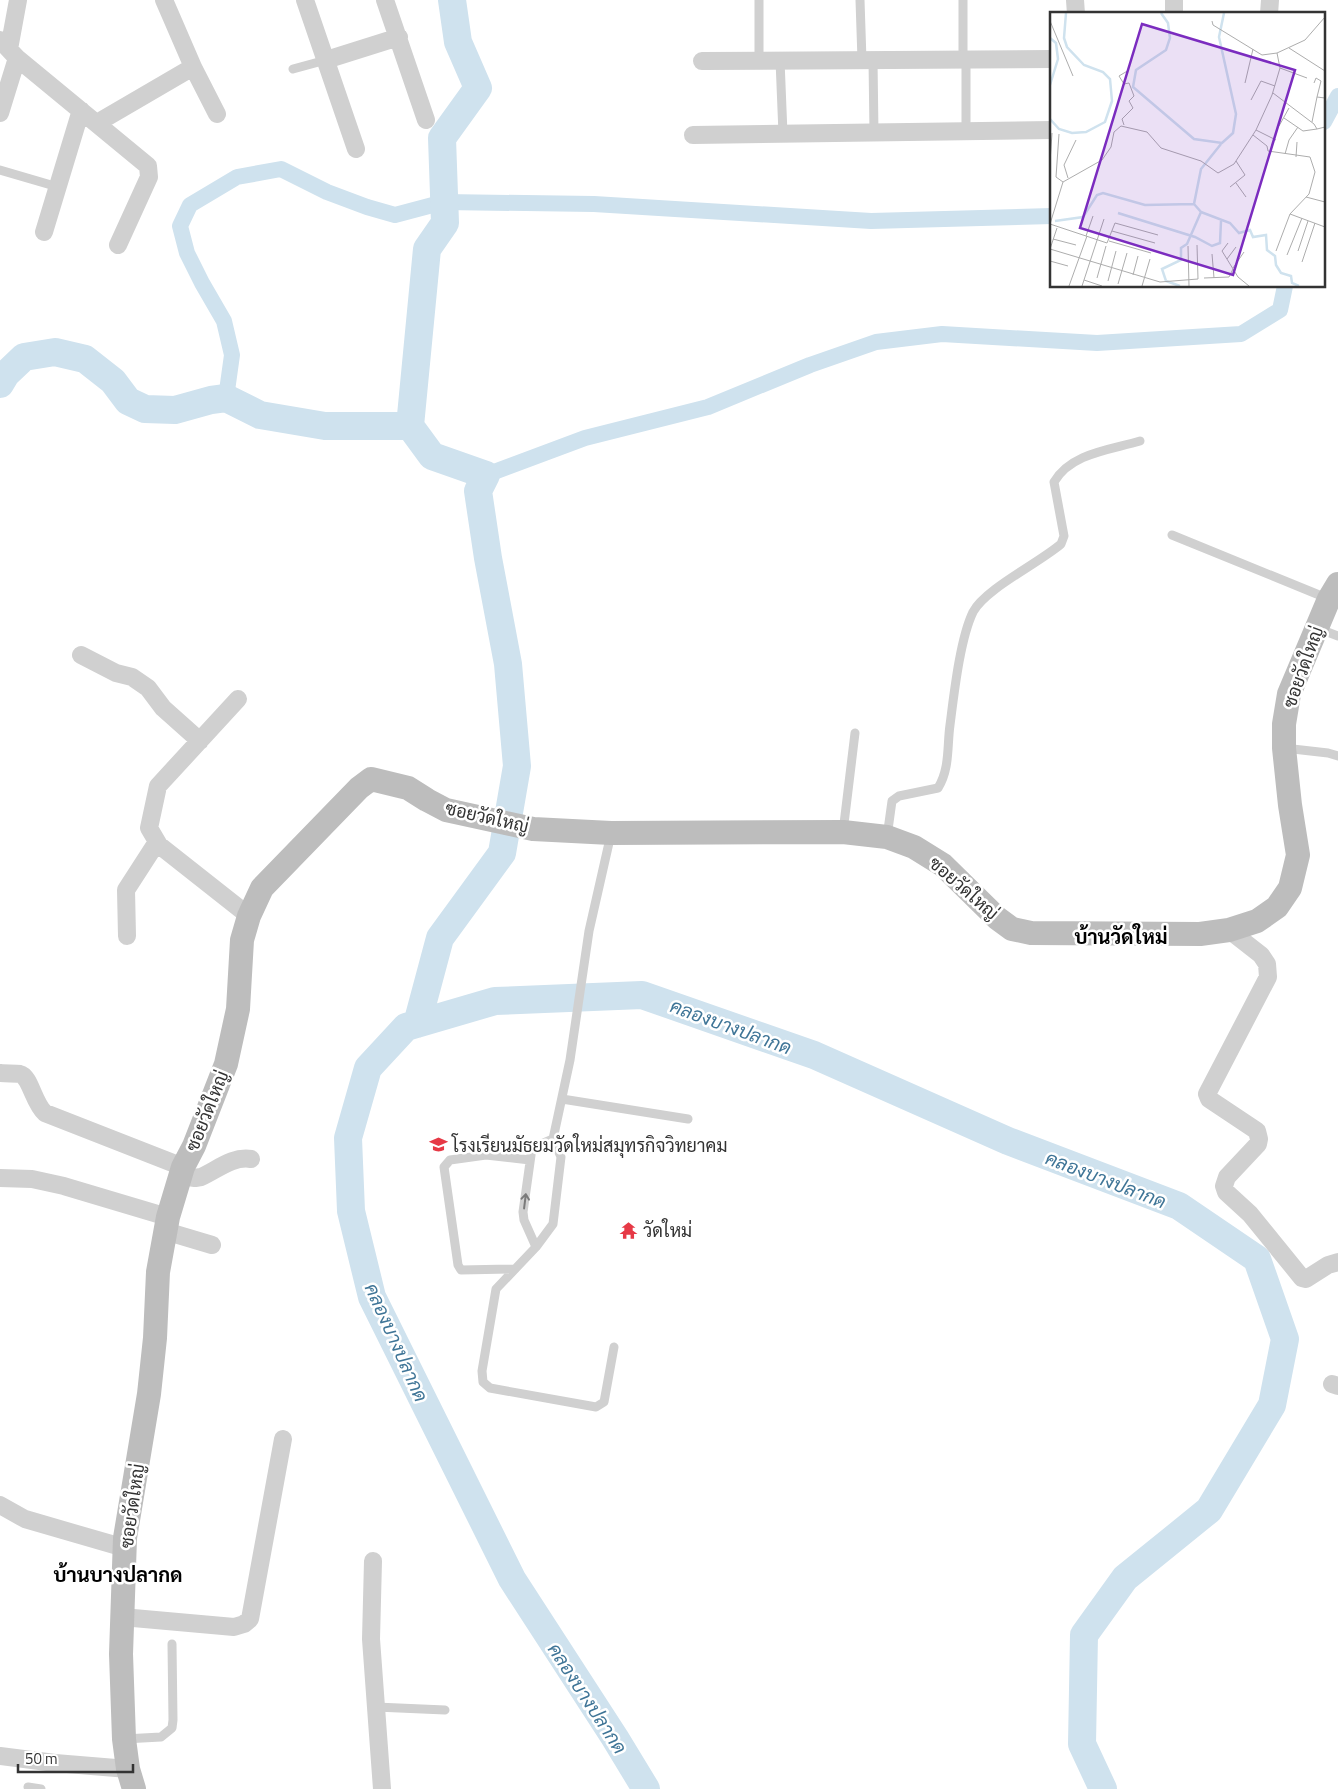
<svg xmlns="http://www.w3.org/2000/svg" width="1338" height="1789" viewBox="0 0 1338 1789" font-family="'Titillium Web',Sarabun,sans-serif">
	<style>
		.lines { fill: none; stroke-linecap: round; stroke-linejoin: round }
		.canal { stroke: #cfe2ee; stroke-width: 16 }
		.river { stroke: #cfe2ee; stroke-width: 28 }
		.lane { stroke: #d0d0d0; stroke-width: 9 }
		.street { stroke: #d0d0d0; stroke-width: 18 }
		.secondary { stroke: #bdbdbd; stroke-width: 24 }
		.oneway { stroke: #7a7a7a }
		.labels { text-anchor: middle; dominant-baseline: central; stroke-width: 5; stroke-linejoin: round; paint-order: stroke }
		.street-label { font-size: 18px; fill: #333; stroke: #fff }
		.poi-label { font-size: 18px; fill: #333; stroke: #fff; text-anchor: start }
		.water-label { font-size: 19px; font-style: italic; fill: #3f7597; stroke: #fff }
		.quarter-label { font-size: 20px; font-weight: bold; fill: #000; stroke: #fff }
		.inset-river { fill: none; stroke: #cfe2ee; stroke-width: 2.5 }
		.inset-road { fill: none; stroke: #adadad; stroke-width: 1 }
		.view { fill: #7b2cbf; fill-opacity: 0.15; stroke: #7b2cbf; stroke-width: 2.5 }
		.inset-edge { fill: none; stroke: #333; stroke-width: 2.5 }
	</style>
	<rect width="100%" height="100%" fill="#fff"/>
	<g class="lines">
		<path class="canal" d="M1324,122L1338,96
			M226,398L232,355L224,321L202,283L187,253L180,226L190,205L237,177L281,169L327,192L367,207L395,215L444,202L594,204L871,221L1052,216
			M486,475L585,438L708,407L810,365L876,342L942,334L1097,343L1241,334L1280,310L1285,286"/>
		<path class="river" d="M0,384L6,374L24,357L55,352L85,359L113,381L128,401L145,409L175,410L211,400L226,398L260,415L325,426H410
			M417,1024L440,938L502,853L517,766L508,664L488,558L478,491L486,475L432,456L410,426L427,249L445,223L442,138L478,88L458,42L452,0
			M646,1789L615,1738L512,1579L372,1297L351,1211L348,1138L368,1068L406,1027L495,1001L642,995L814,1055L1008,1141L1179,1206L1257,1259L1285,1339L1272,1405L1209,1510L1125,1578L1084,1635L1082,1744L1103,1789"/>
		<path class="lane" d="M759,0V61
			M860,0L862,60
			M963,59V0
			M780,60L783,134
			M873,60L874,133
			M293,69L326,60
			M966,132V59
			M0,170L58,187
			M1172,535L1329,599
			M1317,628L1338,636
			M1284,748L1328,753L1338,756
			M843,832L855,733
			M611,834L589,931L570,1060L553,1139L561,1157L553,1224L536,1247L496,1289L482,1371L483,1382L490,1388L596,1407L604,1402L614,1347
			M887,837L892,801L899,796L938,788C950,769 947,746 950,725C954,694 960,639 973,612C985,589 1039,563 1061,544L1064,536L1054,482C1071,453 1110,450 1140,441
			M562,1099L688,1119
			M536,1247L524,1220L523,1212L532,1148L553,1139
			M515,1269L461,1270L458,1265L444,1167L450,1160L486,1155L530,1160
			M376,1707L445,1710
			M124,1739L161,1737L172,1728L173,1720L172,1644
			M28,1787L41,1789"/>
		<path class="street" d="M164,0L193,67L217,114
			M305,0L356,149
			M385,0L426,120
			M1075,0L1076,14
			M1174,14V0
			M1269,14L1270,0
			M0,40L17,58L148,166L149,177L118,245
			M9,49L18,0
			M326,60L399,37
			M702,61L1052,59
			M0,113L17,58
			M97,123L193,67
			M693,135L1052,130
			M44,232L81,110
			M81,655L116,673L132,677L148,688L163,708L200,741
			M238,699L158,786L149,828L159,845L249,916
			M1229,930L1261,955L1267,964L1268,977L1207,1094L1209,1099L1257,1131L1259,1139L1258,1144L1227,1177L1224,1186L1226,1192L1250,1214L1302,1278L1306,1279L1328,1265L1338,1262
			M127,936L126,890L157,842
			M0,1073C6,1074 14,1073 20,1074C30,1076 34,1104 45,1113L183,1167
			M181,1176L195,1178L201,1177C217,1170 232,1156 251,1159
			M0,1178L32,1179L64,1186L168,1217
			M165,1231L212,1245
			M1332,1384L1338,1386
			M0,1505L25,1519L125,1548
			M373,1561L371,1639L382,1789
			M122,1617L234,1627L244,1624L250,1619L283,1439
			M0,1756L55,1763L128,1769"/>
		<path class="secondary" d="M134,1789L128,1769L124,1739L121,1654L125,1538L149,1394L155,1338L158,1272L168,1217L183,1167L194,1146L226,1064L238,1009L242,940L249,916L262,888L359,788L371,779L408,788L427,800L446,810L533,829L611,833L843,832L887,837L914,847L943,865L997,918L1012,929L1031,933L1200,934L1229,930L1257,921L1277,907L1290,888L1298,855L1290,805L1284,748V724L1289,694L1329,599L1338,584"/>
	</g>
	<defs><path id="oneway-shaft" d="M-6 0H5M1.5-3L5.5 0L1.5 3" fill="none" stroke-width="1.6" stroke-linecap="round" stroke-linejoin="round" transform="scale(1.25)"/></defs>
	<use class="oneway" href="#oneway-shaft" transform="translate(525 1201) rotate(-83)"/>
	<defs>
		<symbol id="school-bare" viewBox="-9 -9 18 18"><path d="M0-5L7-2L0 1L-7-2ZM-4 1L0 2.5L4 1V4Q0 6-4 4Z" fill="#e63946" stroke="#fff" stroke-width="2.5" paint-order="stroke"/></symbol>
		<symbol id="temple-bare" viewBox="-9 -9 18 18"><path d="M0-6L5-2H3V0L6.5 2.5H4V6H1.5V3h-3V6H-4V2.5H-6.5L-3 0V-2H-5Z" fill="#e63946" stroke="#fff" stroke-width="2.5" paint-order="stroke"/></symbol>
	</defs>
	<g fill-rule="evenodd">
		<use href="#school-bare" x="426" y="1132" width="25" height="25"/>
		<use href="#temple-bare" x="616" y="1218" width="25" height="25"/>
	</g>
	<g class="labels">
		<g class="street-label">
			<text transform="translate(1303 667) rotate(-70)">ซอยวัดใหญ่</text>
			<text transform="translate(487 817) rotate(13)">ซอยวัดใหญ่</text>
			<text transform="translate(964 888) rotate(41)">ซอยวัดใหญ่</text>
			<text transform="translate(207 1111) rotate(-68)">ซอยวัดใหญ่</text>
			<text transform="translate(132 1506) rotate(-82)">ซอยวัดใหญ่</text>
		</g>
		<g class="poi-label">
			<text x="452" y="1145">โรงเรียนมัธยมวัดใหม่สมุทรกิจวิทยาคม</text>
			<text x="643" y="1230">วัดใหม่</text>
		</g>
		<g class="water-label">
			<text transform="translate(731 1026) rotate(20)">คลองบางปลากด</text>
			<text transform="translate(1106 1179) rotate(21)">คลองบางปลากด</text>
			<text transform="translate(397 1342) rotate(66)">คลองบางปลากด</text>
			<text transform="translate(588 1698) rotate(57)">คลองบางปลากด</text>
		</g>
		<g class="quarter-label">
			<text x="1121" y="936">บ้านวัดใหม่</text>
			<text x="118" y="1574">บ้านบางปลากด</text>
		</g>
	</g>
	<g transform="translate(1050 12)">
		<rect width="275" height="275" fill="#fff"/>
		<path class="inset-river" d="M111,1L118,11L120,26L116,38L86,58L83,75L144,127L172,131L183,121L186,102L169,25L174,1M0,26L6,31L8,47L0,73M0,107L9,117L22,121L36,120L55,110L62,89L60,67L53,60L34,53L17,35L14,26L16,1M151,200L180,211L189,221L200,218L203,225L216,223L217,238L225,244L226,253L231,261L241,264L242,271L249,274M68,201L145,225L162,234L170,231L171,209M5,209L33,205L47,183L53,181L95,193L144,192M130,274L116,269L112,257L131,248V236L137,232L151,200L144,192L151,157L171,132"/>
		<path class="inset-road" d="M0,9L23,64M162,9L163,13L212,43L227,41M239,36L275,59M230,56L257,66M195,71L203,37M264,71L266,66L271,69L267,85M223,81L264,112L267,117L275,115M201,88L211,69L225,74M234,106L253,119L267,117M262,110L267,85L275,86M74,113L72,107L83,96L79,89L84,84L79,71L74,72L69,64L79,58M229,114L239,96M206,118L226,128M9,122L6,165L13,170M203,123L217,134L218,139L260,145L265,160L259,182L240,202L226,239M235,142L239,128L248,115M246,145L247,130M0,150L2,121M18,166L14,153L26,128M186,171L196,185M180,175L195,163L186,149M256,185L275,190M240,202L275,215M0,212L13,170L52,148L61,135L64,120L71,114L97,120L111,136L151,149L168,161L184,152L206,118L222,83L230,56L227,41L255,28L275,5M0,212L57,231L65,211L108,223M62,219L105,231M36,224L43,204M3,227L26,233M59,229L101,241M178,231L172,239L188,265L199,274M138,234L139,274M0,237L110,270L148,267L147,233M0,237L7,216M248,239L258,209M162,242L164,266M237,243L252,206M177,247L186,235M0,249L18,254M252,250L265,211M183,256L194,240M83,263L88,244M47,266L56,234M154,266L179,265L183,257M34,268L52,274M58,269L66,239M68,272L77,241M19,274L37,224M32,274L54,207M92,274L100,247"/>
		<path class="view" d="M92,12L245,58L183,263L30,216Z"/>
		<rect width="275" height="275" class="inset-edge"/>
	</g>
	<path d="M18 1764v8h115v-8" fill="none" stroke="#333333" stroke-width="2.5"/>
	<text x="25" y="1764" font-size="15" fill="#333333" stroke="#ffffff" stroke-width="4" paint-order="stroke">50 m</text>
</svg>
